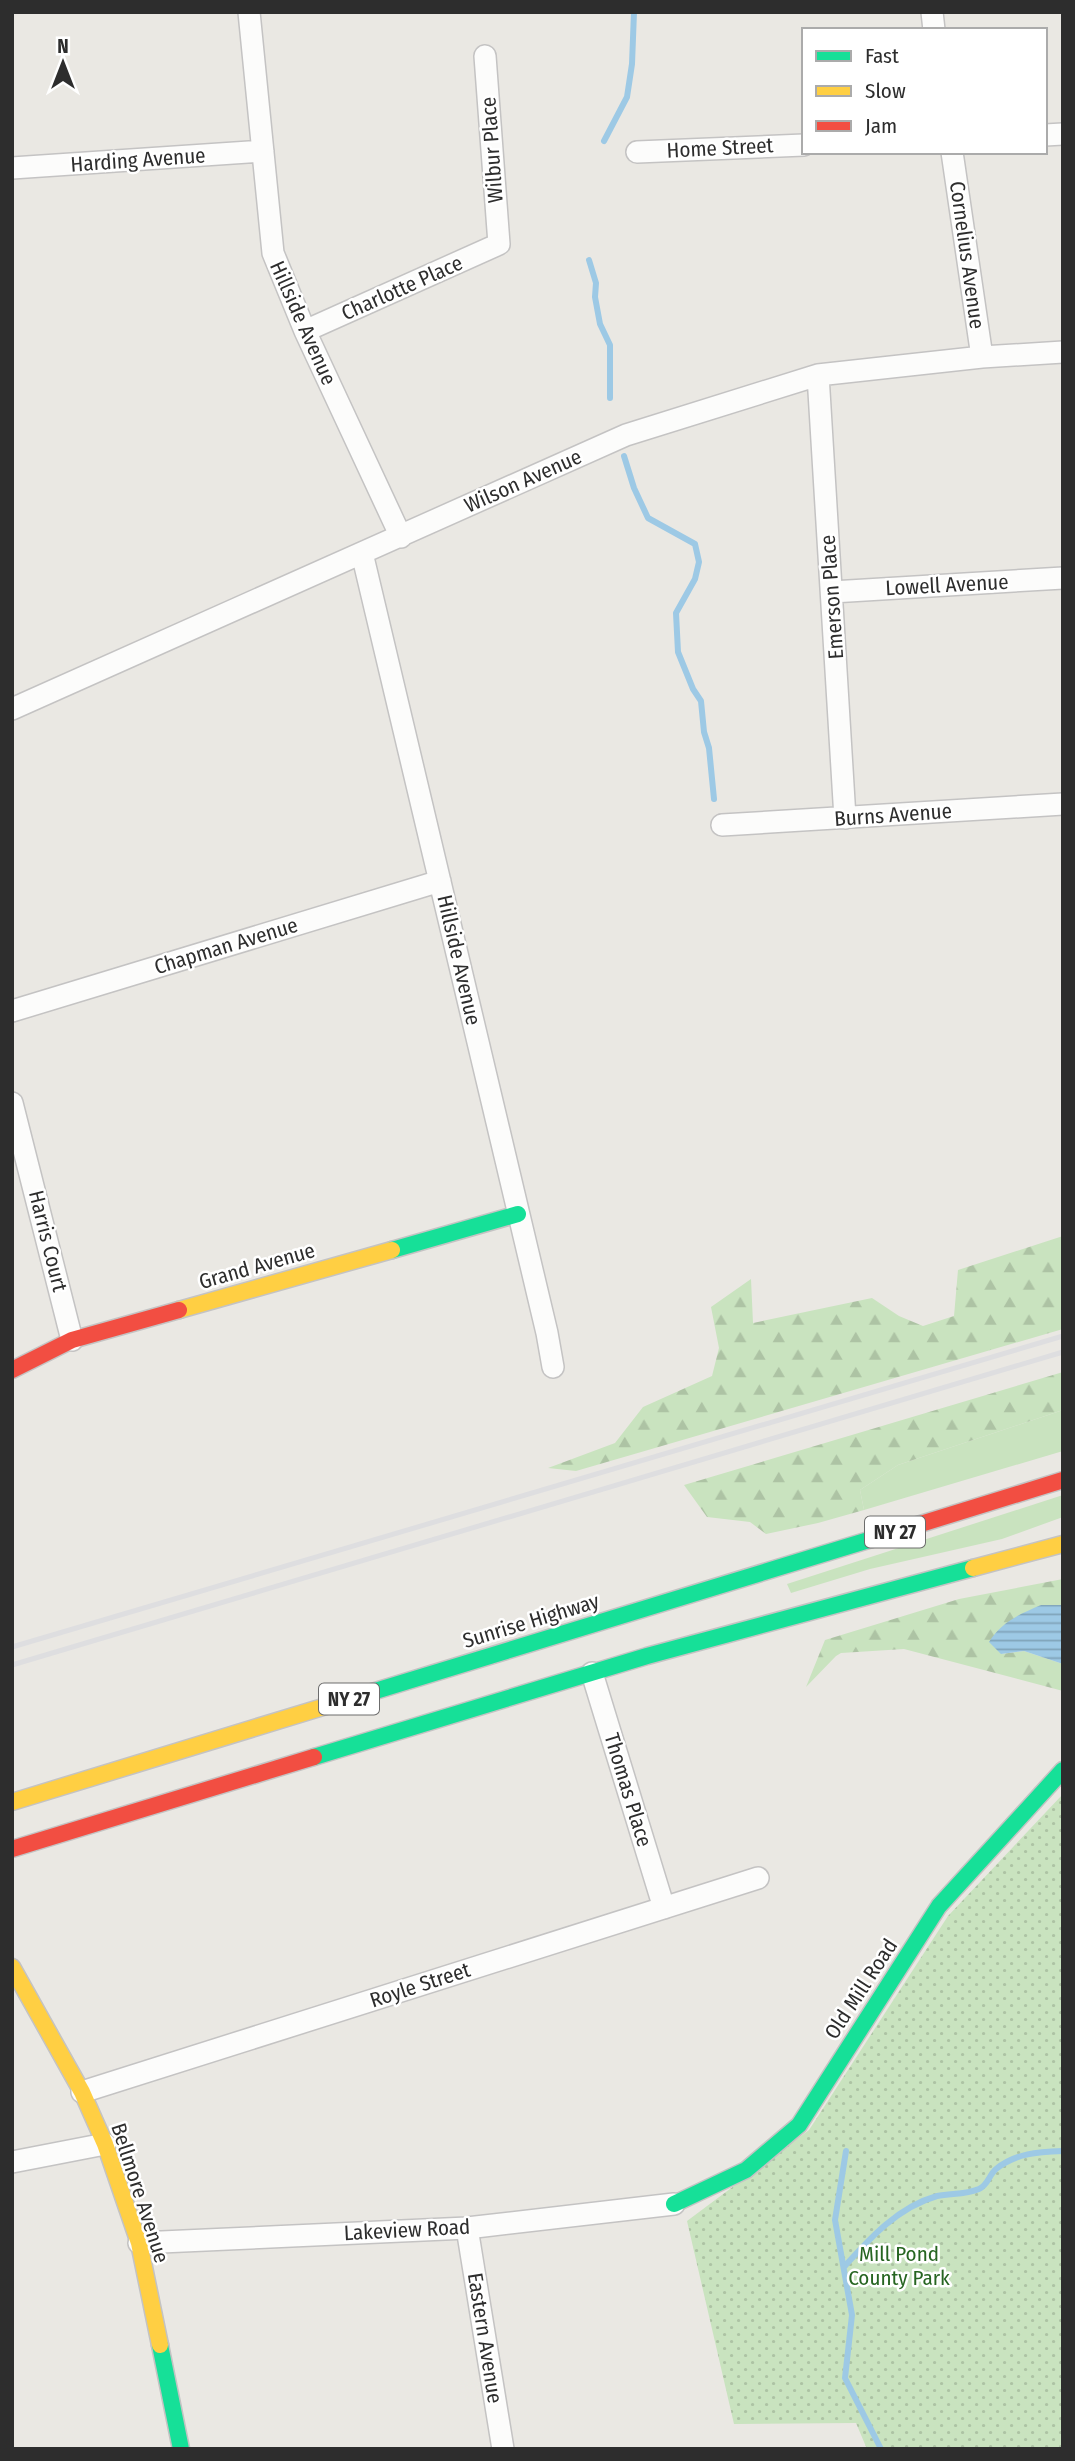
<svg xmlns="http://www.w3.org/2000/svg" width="1075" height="2461" viewBox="0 0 1075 2461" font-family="'Fira Sans Condensed',sans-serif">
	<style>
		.grass { fill: #c9e3bf }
		.forest { fill: url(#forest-firs) }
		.park { fill: url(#park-dots) }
		.water { fill: url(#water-rules) }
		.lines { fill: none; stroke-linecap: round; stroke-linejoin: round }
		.stream { stroke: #9dc9e5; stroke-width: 6 }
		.street-casing { stroke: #c4c3c3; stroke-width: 24 }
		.fast-casing { stroke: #c4c3c3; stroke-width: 19 }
		.slow-casing { stroke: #c4c3c3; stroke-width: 19 }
		.jam-casing { stroke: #c4c3c3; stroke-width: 19 }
		.street { stroke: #fcfcfb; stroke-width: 21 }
		.fast { stroke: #16e098; stroke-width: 16 }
		.slow { stroke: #ffcf43; stroke-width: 16 }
		.jam { stroke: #f24e42; stroke-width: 16 }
		.rail { stroke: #dedee0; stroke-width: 5 }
		.labels { text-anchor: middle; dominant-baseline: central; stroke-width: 5; stroke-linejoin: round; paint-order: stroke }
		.shield { fill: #fff; stroke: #6c6c6c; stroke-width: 2 }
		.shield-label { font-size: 19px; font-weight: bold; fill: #2d2d2d }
		.street-label { font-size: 21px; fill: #2d2d2d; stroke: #fff }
		.park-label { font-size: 21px; fill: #266521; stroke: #fff }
	</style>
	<defs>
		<pattern id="forest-firs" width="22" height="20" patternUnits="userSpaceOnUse" patternTransform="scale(1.75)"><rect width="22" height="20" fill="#c9e3bf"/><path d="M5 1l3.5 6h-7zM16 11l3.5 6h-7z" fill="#adc3a4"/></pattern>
		<pattern id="park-dots" width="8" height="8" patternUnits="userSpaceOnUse" patternTransform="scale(1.75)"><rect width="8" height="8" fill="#c9e3bf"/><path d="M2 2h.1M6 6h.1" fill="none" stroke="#adc3a4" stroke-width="1.8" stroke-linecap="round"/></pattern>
		<pattern id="water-rules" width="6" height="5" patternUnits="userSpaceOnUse" patternTransform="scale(1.75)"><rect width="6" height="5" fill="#9dc9e5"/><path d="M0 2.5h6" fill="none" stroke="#80a4ba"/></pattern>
	</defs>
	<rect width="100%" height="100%" fill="#eae8e3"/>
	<path class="grass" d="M1063,1410V1451L864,1510L860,1490L898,1465Z
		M1063,1495V1517L1002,1539L870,1569L791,1593L787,1584Z"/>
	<path class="forest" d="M1063,1236V1329L576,1471L548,1468L615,1443L643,1407L712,1376L719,1348L711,1307L751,1279L753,1323L872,1298L899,1316L923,1326L954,1316L958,1270Z
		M1063,1372V1410L898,1465L860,1490L864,1510L818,1523L766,1534L750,1522L707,1517L684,1485Z
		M1063,1579V1605H1041L1001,1654L1024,1651L1063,1664V1691L904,1649L841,1653L836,1656L806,1687L825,1640L959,1599Z"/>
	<path class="park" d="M1063,1794V2449H867L856,2423L734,2424L687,2221L809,2130L948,1916Z"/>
	<path class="water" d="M1041,1605H1063V1664L1024,1651L1001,1654L989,1642C1001,1622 1020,1614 1041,1605Z"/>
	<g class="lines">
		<path class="stream" d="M604,141L627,97L632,64L634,12
			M589,260L596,283L595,297L600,324L610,345V398
			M624,456L634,488L648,518L695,544L699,562L695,579L676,613L678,652L693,689L701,701L704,732L709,748L714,799
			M846,2151L835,2220L852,2315L845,2378L881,2449
			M844,2267C870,2238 898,2207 937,2196C952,2193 965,2195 979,2189C988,2185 989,2175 996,2169C1016,2153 1038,2152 1063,2151"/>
		<defs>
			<path id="street" d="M249,12L273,253L305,331L401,537
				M932,12L934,30
				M1045,135L1063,134
				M637,152L804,145
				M952,152L982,357
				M12,168L263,151
				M305,331L499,244L485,56
				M818,375L845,818
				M362,553L547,1333L553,1367
				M832,592L1063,578
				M12,709L626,435L818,375L982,357L1063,352
				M722,825L1063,804
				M12,1011L440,881
				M12,1103L72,1340
				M592,1673L664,1908
				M82,2092L758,1878
				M12,2162L105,2144
				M467,2228L503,2449
				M139,2243L467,2228L674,2204"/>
			<path id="fast" d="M392,1250L518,1214
				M336,1703L872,1539
				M314,1757L647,1656L973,1568
				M674,2204L746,2170L799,2125L939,1906L1063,1770
				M160,2345L181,2449"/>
			<path id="slow" d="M179,1310L392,1250
				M973,1568L1063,1544
				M12,1802L336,1703
				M12,1967L82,2092L105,2144L139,2243L160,2345"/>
			<path id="jam" d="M12,1370L72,1340L179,1310
				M872,1539L1063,1480
				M12,1849L314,1757"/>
		</defs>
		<use href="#street" class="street-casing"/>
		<use href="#fast" class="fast-casing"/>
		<use href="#slow" class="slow-casing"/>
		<use href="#jam" class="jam-casing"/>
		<use href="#street" class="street"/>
		<use href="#fast" class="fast"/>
		<use href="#slow" class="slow"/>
		<use href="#jam" class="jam"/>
		<path class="rail" d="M12,1647L1063,1336
			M12,1665L1063,1352"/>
	</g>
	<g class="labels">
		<g class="shield">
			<rect x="865" y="1516.5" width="60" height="31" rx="5"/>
			<rect x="319" y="1683.5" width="60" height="31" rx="5"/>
		</g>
		<g class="shield-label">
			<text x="895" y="1532">NY 27</text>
			<text x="349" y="1699">NY 27</text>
		</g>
		<g class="street-label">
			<text transform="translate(720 148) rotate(-3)">Home Street</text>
			<text transform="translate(492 150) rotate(-94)">Wilbur Place</text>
			<text transform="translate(138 160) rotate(-4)">Harding Avenue</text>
			<text transform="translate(967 255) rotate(82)">Cornelius Avenue</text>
			<text transform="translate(402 288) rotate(-24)">Charlotte Place</text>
			<text transform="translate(303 323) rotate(66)">Hillside Avenue</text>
			<text transform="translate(523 481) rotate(-24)">Wilson Avenue</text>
			<text transform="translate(947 585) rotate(-3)">Lowell Avenue</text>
			<text transform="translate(832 597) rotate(-94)">Emerson Place</text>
			<text transform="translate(893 815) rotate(-4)">Burns Avenue</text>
			<text transform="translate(226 946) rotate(-17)">Chapman Avenue</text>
			<text transform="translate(459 960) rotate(77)">Hillside Avenue</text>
			<text transform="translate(48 1241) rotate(76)">Harris Court</text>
			<text transform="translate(257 1266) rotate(-16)">Grand Avenue</text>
			<text transform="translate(531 1621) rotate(-17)">Sunrise Highway</text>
			<text transform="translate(628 1790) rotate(73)">Thomas Place</text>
			<text transform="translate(420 1985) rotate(-18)">Royle Street</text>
			<text transform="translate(861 1989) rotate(-57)">Old Mill Road</text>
			<text transform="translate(140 2193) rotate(72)">Bellmore Avenue</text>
			<text transform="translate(407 2230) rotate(-3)">Lakeview Road</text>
			<text transform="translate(485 2338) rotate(81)">Eastern Avenue</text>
		</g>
		<g class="park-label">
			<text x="899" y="2254">Mill Pond<tspan x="899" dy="24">County Park</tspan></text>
		</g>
	</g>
	<rect width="1075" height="2461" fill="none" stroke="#2d2d2d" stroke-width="28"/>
	<rect x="802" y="28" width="245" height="126" fill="#ffffff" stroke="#ababab" stroke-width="2"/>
	<rect x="816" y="51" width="35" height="10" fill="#16e098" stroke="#ababab" stroke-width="2"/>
	<text x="865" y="63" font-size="21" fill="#2d2d2d">Fast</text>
	<rect x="816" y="86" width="35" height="10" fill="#ffcf43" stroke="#ababab" stroke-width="2"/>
	<text x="865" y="98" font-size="21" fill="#2d2d2d">Slow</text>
	<rect x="816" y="121" width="35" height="10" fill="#f24e42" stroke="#ababab" stroke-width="2"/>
	<text x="865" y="133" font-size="21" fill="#2d2d2d">Jam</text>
	<g transform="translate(63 63)" stroke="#ffffff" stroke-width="5" paint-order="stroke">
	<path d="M0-5L12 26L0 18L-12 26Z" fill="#2d2d2d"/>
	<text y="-10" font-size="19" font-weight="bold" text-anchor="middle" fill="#2d2d2d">N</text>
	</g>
</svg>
